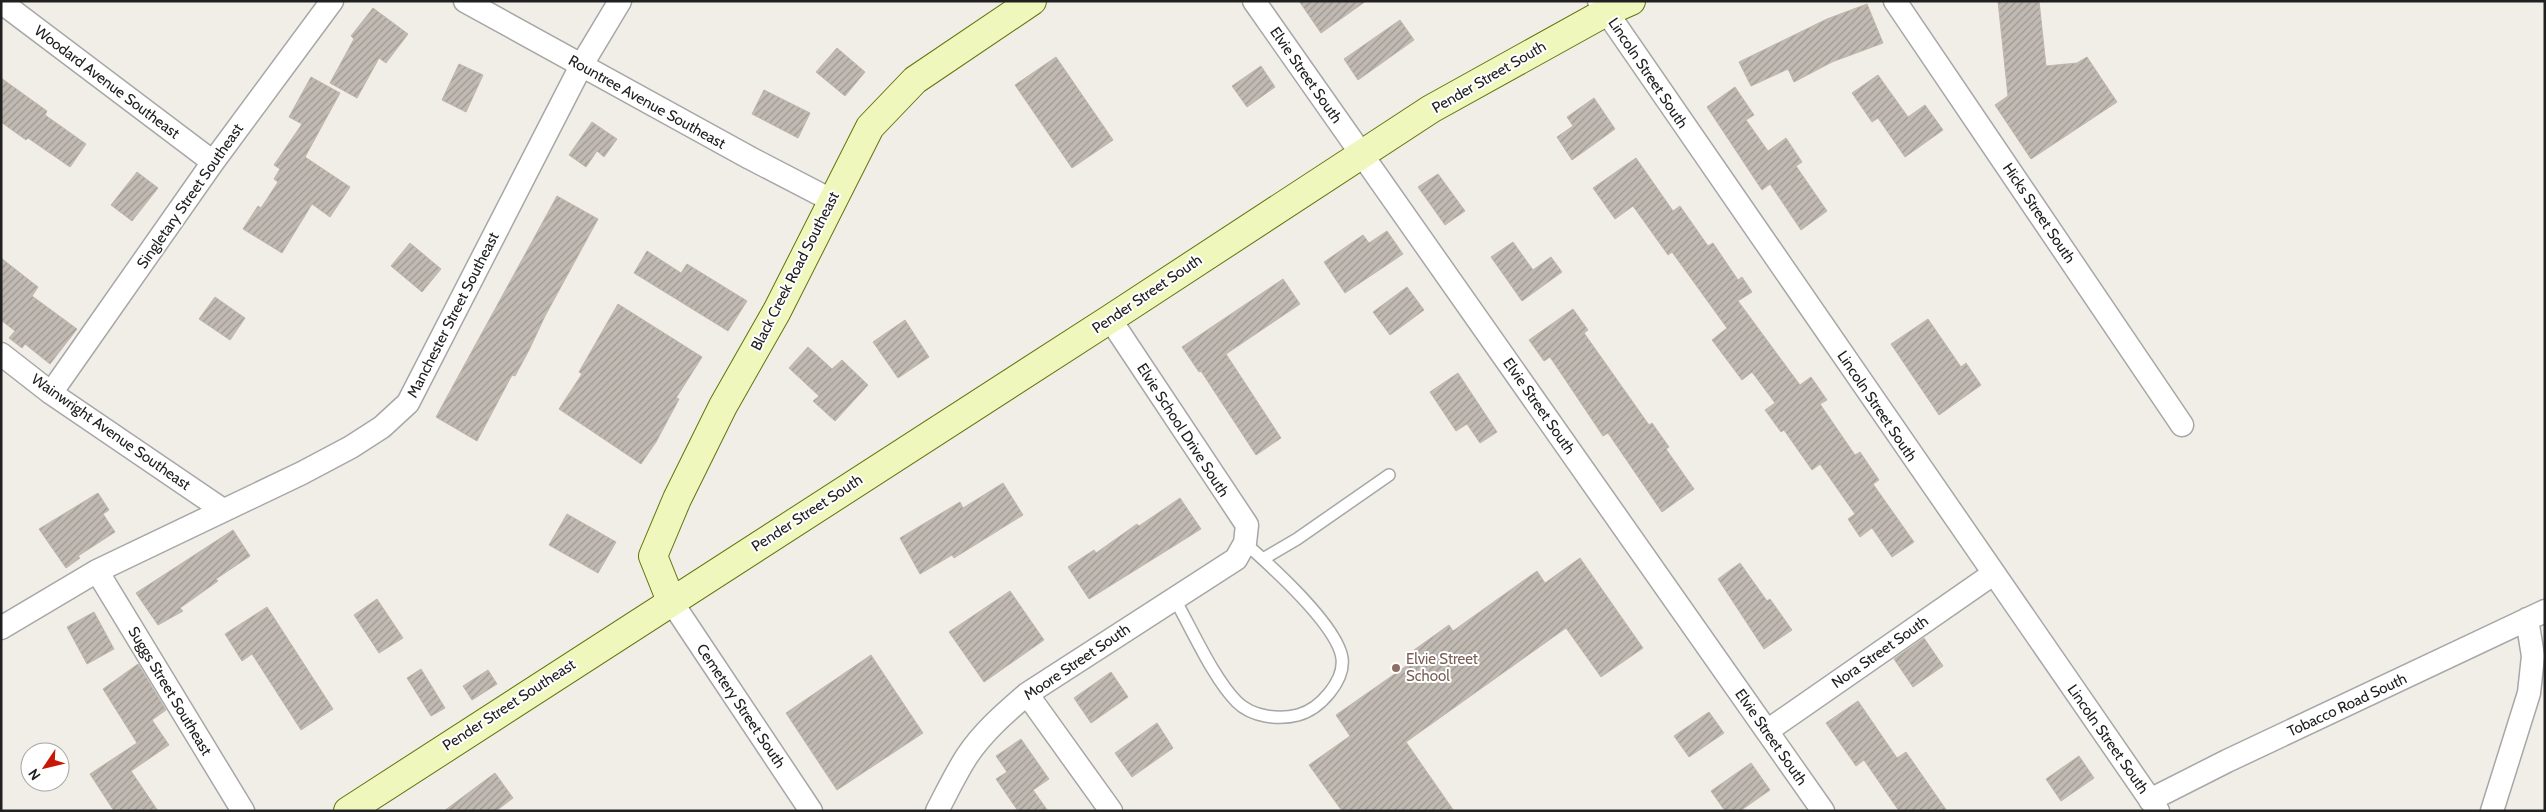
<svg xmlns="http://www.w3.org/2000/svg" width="2546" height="812" viewBox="0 0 2546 812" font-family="Cabin,sans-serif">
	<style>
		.building { fill: url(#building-hatch); stroke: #c1b6a9 }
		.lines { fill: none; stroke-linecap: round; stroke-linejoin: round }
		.lane-casing { stroke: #a7a7a7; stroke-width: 14 }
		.street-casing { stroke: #a7a7a7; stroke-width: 25 }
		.secondary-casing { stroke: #617509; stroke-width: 30 }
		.lane { stroke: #fff; stroke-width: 11 }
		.street { stroke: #fff; stroke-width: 22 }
		.secondary { stroke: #f0f7bd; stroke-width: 28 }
		.education-dot { fill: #8d6e63; stroke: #fff; stroke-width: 2 }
		.labels { text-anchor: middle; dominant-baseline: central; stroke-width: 4; stroke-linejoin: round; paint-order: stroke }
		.street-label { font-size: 15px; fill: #202020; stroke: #fff }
		.education-label { font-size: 15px; fill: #785e54; stroke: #fff; text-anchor: start }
	</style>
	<defs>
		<pattern id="building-hatch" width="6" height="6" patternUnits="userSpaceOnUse" patternTransform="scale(1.25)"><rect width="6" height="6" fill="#c1bab3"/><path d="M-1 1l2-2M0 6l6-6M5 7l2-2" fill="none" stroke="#9c9791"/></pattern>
	</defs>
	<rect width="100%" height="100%" fill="#f0eee7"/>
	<path class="building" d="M1299,1H1366L1321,33Z
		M1998,1H2039L2046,66L2077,63L2087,57L2117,102L2031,159L1995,105L2008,96Z
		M1867,4L1883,43L1832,62L1794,82L1788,69L1751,86L1739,62L1827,19Z
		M373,8L408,34L386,63L379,58L357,98L330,83L354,39L351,36Z
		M1400,20L1414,40L1358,80L1344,59Z
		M837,48L865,72L845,96L816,72Z
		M1056,57L1113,140L1072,168L1015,85Z
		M459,64L483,75L466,112L442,100Z
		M1261,66L1275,87L1247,107L1232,86Z
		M1878,75L1908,117L1925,105L1943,130L1905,157L1878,118L1872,122L1852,93Z
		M311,77L340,93L305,157L350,187L330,217L312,204L282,253L243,229L258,206L261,208L278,182L274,179L280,169L274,165L302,124L289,117Z
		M1,78L47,111L45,115L86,144L70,167L28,138L26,140L1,122Z
		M1735,87L1754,115L1746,120L1768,151L1786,138L1802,162L1796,166L1827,211L1801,230L1770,184L1762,190L1707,107Z
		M764,90L810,113L798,138L752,114Z
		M1594,98L1615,129L1572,160L1557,137L1573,126L1567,117Z
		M592,122L617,139L604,157L597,151L586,167L569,155Z
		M1636,158L1673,211L1680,206L1708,246L1713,243L1738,280L1742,277L1752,292L1738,301L1800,385L1811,377L1827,400L1820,404L1855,455L1860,452L1879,480L1873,484L1914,542L1892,557L1872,528L1860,537L1848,519L1855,514L1820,464L1812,470L1784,430L1781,432L1765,410L1775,403L1752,372L1742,380L1712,340L1727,328L1672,252L1668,255L1633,206L1615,219L1593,188Z
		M137,172L158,188L132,221L111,205Z
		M1438,174L1465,211L1445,225L1418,187Z
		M557,196L598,219L545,316L529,350L515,376L512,375L477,441L436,417Z
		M1387,231L1403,254L1345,293L1324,262L1363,235L1369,243Z
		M1513,242L1533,270L1551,257L1562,272L1522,301L1491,257Z
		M410,243L441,269L422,292L391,266Z
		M647,251L681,273L687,264L747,301L728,331L634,273Z
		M1,258L38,287L32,296L77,329L50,364L25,344L22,348L9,338L15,331L1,320Z
		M1283,279L1300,304L1226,354L1281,438L1256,455L1201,371L1199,372L1182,347Z
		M1407,287L1424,310L1390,335L1373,312Z
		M215,297L245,318L230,340L199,319Z
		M618,304L702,357L676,398L679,399L656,442L641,464L559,409L582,374L579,372Z
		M1573,309L1588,330L1584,333L1649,425L1652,423L1669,447L1666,449L1694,489L1662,512L1608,433L1603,436L1550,357L1544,361L1529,340Z
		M1928,319L1961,367L1966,363L1981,385L1939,415L1891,344Z
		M905,320L929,357L898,378L873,342Z
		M808,347L832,369L842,360L868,385L835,421L813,401L819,396L789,368Z
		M1458,373L1497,432L1480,443L1467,424L1456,431L1430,392Z
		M1003,483L1023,515L954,558L952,555L920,574L900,538L960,502L963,508Z
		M98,493L109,510L103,514L115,532L78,556L80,558L66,568L39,529Z
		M1180,498L1201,529L1089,599L1068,567L1094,550L1096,553L1137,524L1139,526Z
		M567,514L616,542L598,573L549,545Z
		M233,530L250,556L216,579L218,581L180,608L183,611L158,625L136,593Z
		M1580,558L1643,648L1601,677L1566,628L1406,742L1454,811H1342L1309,765L1350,736L1336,715L1419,657L1414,650L1449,625L1453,631L1537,571L1545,583Z
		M1740,563L1767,601L1770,599L1792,630L1764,649L1718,579Z
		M1010,591L1044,640L984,682L949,632Z
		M377,599L403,638L379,653L354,615Z
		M267,607L333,709L301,730L252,654L242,661L225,634Z
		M94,612L114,649L87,664L67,627Z
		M1924,638L1943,666L1913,687L1894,659Z
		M871,655L923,733L837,790L786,713Z
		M138,664L166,710L152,720L169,745L131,771L158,811H114L90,774L137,743L103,689Z
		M421,669L445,708L431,716L407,678Z
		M488,670L497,684L472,700L463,686Z
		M1111,672L1128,697L1091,723L1074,698Z
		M1858,701L1897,758L1906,752L1947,811H1899L1864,760L1856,766L1826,723Z
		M1709,712L1724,733L1689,757L1674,736Z
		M1157,723L1173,748L1132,777L1115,753Z
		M1021,739L1049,779L1033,790L1048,811H1018L996,779L1007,772L996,756Z
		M2079,756L2094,778L2061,801L2046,779Z
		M1751,763L1770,790L1740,811H1725L1711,791Z
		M495,773L513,798L496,811H444Z"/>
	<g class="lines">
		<defs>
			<path id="lane" d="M1263,559L1297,539L1389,475
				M1174,598C1192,629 1213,678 1237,702C1252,717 1279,720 1298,715C1320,709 1345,681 1342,658C1337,625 1271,566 1245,543"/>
			<path id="street" d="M465,1L750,158L831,200
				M1254,1L1823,811
				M1599,1L2158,811
				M1895,1L2182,425
				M1,2L213,162
				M1,354L51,393L223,510
				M51,393L213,162L332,1
				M97,571L243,811
				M671,601L811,811
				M1,628L97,571L302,473L351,447L382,427L408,403L581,66L620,1
				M1027,694L1111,811
				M1767,731L1993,574
				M2150,800L2227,761L2545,611
				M937,811C947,792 956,773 967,756C983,732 1005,713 1027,694L1236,559L1245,543L1247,525L1110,319
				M2492,811L2529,693L2533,656L2527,619"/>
			<path id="secondary" d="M671,601L653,556L677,499L723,406L777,311L870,127L915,80L1032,1
				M348,811L1110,319L1431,109L1606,12L1631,1"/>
		</defs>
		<use href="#lane" class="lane-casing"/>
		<use href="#street" class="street-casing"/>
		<use href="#secondary" class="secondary-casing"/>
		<use href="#lane" class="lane"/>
		<use href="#street" class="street"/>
		<use href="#secondary" class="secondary"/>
	</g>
	<circle class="education-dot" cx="1396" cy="668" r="5"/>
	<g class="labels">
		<g class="street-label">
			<text transform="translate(1648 73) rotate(56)">Lincoln Street South</text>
			<text transform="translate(1306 75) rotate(55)">Elvie Street South</text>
			<text transform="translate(1489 77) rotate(-30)">Pender Street South</text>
			<text transform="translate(107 82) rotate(37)">Woodard Avenue Southeast</text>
			<text transform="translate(647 102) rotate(29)">Rountree Avenue Southeast</text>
			<text transform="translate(190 196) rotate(-55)">Singletary Street Southeast</text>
			<text transform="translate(2039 213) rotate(56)">Hicks Street South</text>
			<text transform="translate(795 271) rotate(-63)">Black Creek Road Southeast</text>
			<text transform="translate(1147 294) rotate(-34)">Pender Street South</text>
			<text transform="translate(453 315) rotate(-63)">Manchester Street Southeast</text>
			<text transform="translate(1539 406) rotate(55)">Elvie Street South</text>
			<text transform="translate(1877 406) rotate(56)">Lincoln Street South</text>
			<text transform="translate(1183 430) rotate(57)">Elvie School Drive South</text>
			<text transform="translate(111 432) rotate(35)">Wainwright Avenue Southeast</text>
			<text transform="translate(807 513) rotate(-33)">Pender Street South</text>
			<text transform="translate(1880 652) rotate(-35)">Nora Street South</text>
			<text transform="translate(1077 662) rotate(-34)">Moore Street South</text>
			<text transform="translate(170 691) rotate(59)">Suggs Street Southeast</text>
			<text transform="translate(509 705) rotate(-33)">Pender Street Southeast</text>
			<text transform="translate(2347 705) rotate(-25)">Tobacco Road South</text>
			<text transform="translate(741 706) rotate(56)">Cemetery Street South</text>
			<text transform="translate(1771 737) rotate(55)">Elvie Street South</text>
			<text transform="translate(2108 739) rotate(55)">Lincoln Street South</text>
		</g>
		<g class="education-label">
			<text x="1406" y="659">Elvie Street<tspan x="1406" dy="17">School</tspan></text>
		</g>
	</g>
	<rect width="2546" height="812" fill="none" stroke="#202020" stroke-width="5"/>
	<g transform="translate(45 767) rotate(235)"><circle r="24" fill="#ffffff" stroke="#a6a6a6"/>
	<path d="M0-4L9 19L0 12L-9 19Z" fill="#c81607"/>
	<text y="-8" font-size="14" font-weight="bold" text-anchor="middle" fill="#202020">N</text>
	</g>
</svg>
